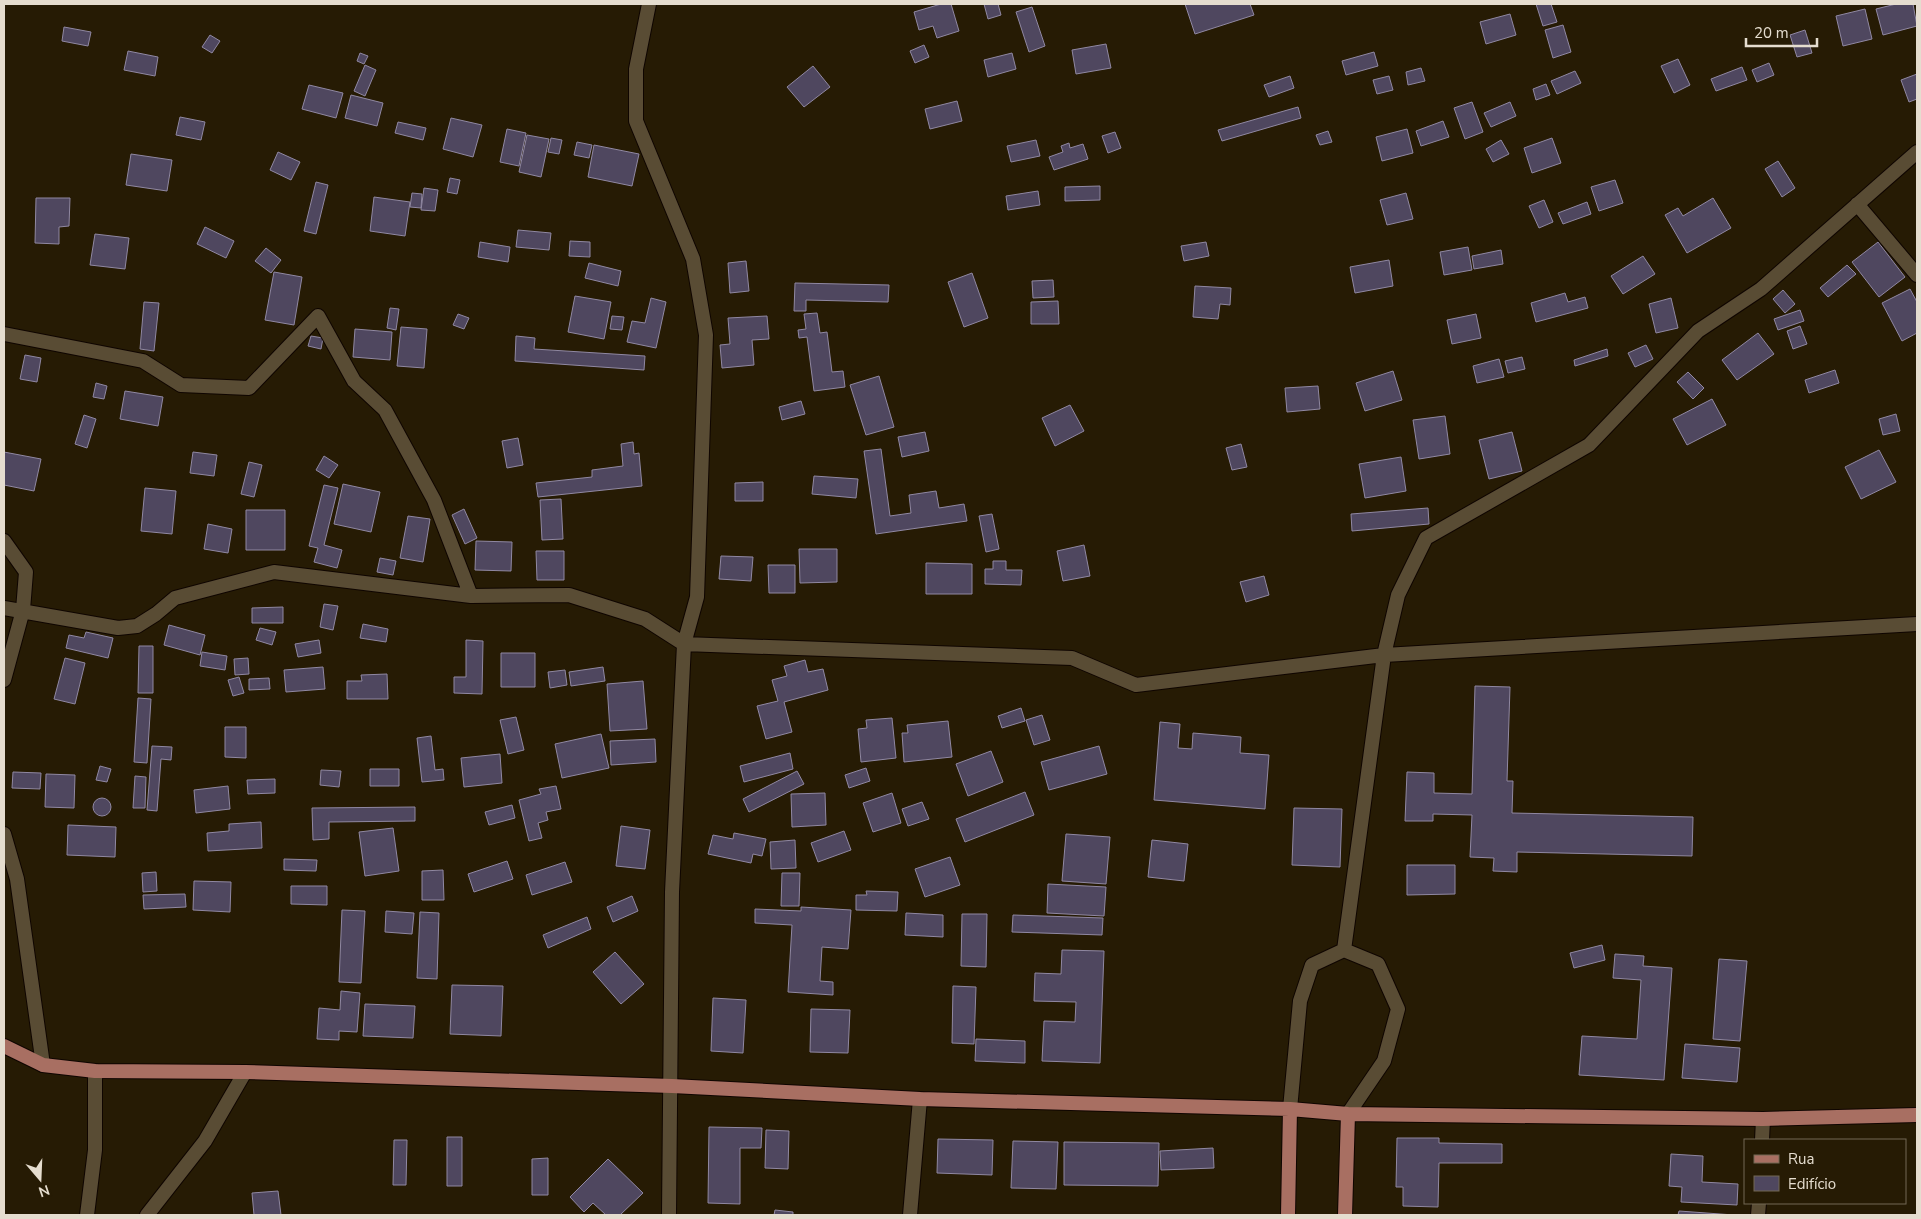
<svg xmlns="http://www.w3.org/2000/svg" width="1921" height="1219" viewBox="0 0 1921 1219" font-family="'Nunito Sans',sans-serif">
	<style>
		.building { fill: #4f475f; stroke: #9088a2 }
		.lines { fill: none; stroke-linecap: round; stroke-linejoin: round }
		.minor-casing { stroke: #0f0500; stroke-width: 16 }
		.primary-casing { stroke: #0f0500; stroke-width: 16 }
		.minor { stroke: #594c34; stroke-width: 14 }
		.primary { stroke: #a86f62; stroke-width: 14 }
	</style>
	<rect width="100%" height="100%" fill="#261b04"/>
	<path class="building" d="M941,4H951L959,31L937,38L933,26L919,30L914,12Z
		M984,4H998L1001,15L988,19Z
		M1185,4H1250L1254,15L1195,34Z
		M1536,4H1551L1557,22L1543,26Z
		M1896,4H1913L1917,26L1883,35L1876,9Z
		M1032,7L1045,46L1029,52L1016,12Z
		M1865,9L1872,39L1843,46L1836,16Z
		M1510,14L1516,35L1486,44L1480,22Z
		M1563,25L1571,52L1553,58L1545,30Z
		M64,27L91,32L88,46L62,41Z
		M1805,30L1812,53L1797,57L1790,35Z
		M210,35L220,41L212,53L202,47Z
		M1106,44L1111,68L1076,74L1072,50Z
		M924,45L929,57L915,63L910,51Z
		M128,51L158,57L155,76L124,70Z
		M1374,52L1378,66L1346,75L1342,61Z
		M360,53L368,56L364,64L357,61Z
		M1012,53L1016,69L988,77L984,60Z
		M1678,59L1690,85L1674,93L1661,66Z
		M1769,63L1774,75L1757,82L1752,70Z
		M365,65L376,70L365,96L354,91Z
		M813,66L830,87L804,107L787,87Z
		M1742,67L1747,80L1716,91L1711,79Z
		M1421,68L1425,81L1408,85L1406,72Z
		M1575,71L1581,83L1557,94L1551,81Z
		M1917,74V99L1909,102L1901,80Z
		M1290,76L1294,88L1269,97L1264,85Z
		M1389,76L1393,90L1377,94L1373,80Z
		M1546,84L1550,95L1536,100L1533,89Z
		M309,85L343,93L336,118L302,109Z
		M351,95L383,103L377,126L345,118Z
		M957,101L962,121L930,129L925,109Z
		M1472,102L1483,132L1465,139L1454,108Z
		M1510,102L1516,116L1491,127L1484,113Z
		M1298,107L1301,118L1222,141L1218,130Z
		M180,117L205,122L201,140L176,135Z
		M451,118L482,125L473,157L443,149Z
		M1443,121L1449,137L1421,146L1416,131Z
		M398,122L426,128L423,140L395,133Z
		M507,129L526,133L519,166L500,162Z
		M1407,129L1413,153L1382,161L1376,137Z
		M1328,131L1332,142L1320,145L1316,135Z
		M1115,132L1121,148L1108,153L1102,136Z
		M527,135L549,139L541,177L519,172Z
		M551,138L562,140L559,154L548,152Z
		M1552,138L1561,163L1532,173L1524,148Z
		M1036,140L1040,156L1011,162L1007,146Z
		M1501,140L1509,154L1493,162L1486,149Z
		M577,142L592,145L589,158L574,155Z
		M1069,143L1070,148L1083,144L1088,159L1054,170L1049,157L1063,152L1061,146Z
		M594,145L639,154L632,186L588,177Z
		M278,152L300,162L291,180L270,170Z
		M131,154L172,160L167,191L126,185Z
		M1778,161L1795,188L1782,197L1765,169Z
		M450,178L460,180L457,194L447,192Z
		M1615,180L1623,203L1599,211L1591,187Z
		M316,182L328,185L316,234L304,231Z
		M1100,186V200L1065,201V187Z
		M424,188L438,190L435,211L421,210Z
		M1038,191L1040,205L1008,210L1006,196Z
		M412,193L422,194L421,208L410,207Z
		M1406,193L1413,219L1387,225L1380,200Z
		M374,197L410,202L405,236L370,231Z
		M36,198H70L69,226L59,227V244L35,243Z
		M1713,198L1731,228L1687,253L1665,215L1678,208L1683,216Z
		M1544,200L1553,222L1539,228L1529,206Z
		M1587,202L1591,214L1563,224L1558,213Z
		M205,227L234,241L226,258L197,244Z
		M518,230L551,233L549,250L516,247Z
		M95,234L129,238L125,269L90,265Z
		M570,241L590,242V257L569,256Z
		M480,242L510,247L508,262L478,257Z
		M1206,242L1209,256L1184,261L1181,246Z
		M1878,242L1905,277L1879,297L1852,262Z
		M1468,247L1472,270L1444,275L1440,252Z
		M266,248L281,260L271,273L255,261Z
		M1501,250L1503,264L1474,269L1472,256Z
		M1643,256L1655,274L1623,294L1611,276Z
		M1389,260L1393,286L1355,293L1350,267Z
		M746,261L749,291L730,293L728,263Z
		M589,263L621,271L618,286L585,278Z
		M1847,265L1856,274L1828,297L1820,288Z
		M274,272L302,277L294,325L265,320Z
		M972,273L988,318L964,327L948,282Z
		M1053,280L1054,297L1033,298L1032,281Z
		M795,283L889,285L888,302L806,300V311H794Z
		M1195,286L1231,288L1230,305L1220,304L1218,319L1193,317Z
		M1910,289L1917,302V333L1902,341L1882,303Z
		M1783,290L1795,304L1785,313L1773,299Z
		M1565,293L1568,302L1585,297L1588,308L1536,322L1531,303Z
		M575,296L611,302L604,339L568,332Z
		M651,298L666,302L656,348L627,342L632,321L645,323Z
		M1671,298L1678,328L1656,333L1649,304Z
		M1058,301L1059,324H1031V302Z
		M144,302L159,303L154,351L140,349Z
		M390,308L399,309L396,330L387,328Z
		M1800,310L1804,321L1778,330L1774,319Z
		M817,313L820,333L827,332L832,372L843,371L845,387L814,391L807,337L799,338L798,330L806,329L804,314Z
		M458,314L469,318L464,329L453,325Z
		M1476,314L1481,338L1452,344L1447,320Z
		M612,316L624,317L622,330L610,329Z
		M767,316L769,339L752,340L754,365L722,368L720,345L730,344L728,318Z
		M1800,326L1807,344L1793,349L1787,331Z
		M401,327L427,329L424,368L397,366Z
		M355,329L392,332L390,360L353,357Z
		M1758,333L1774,354L1737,380L1722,360Z
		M311,336L323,338L321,349L308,346Z
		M516,336L535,338L534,349L645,356L644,370L515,361Z
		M1646,345L1653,359L1635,367L1628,353Z
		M1607,349L1608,356L1575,366L1574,360Z
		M25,355L41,358L37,382L20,379Z
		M1522,357L1525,369L1508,373L1505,361Z
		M1499,359L1504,377L1477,383L1473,366Z
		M1835,370L1839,383L1809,393L1805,380Z
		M1393,371L1402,400L1365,411L1356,383Z
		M1688,372L1704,388L1693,399L1677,382Z
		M879,376L894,427L866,435L850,385Z
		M96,383L107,386L104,399L93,397Z
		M1318,386L1320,409L1287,412L1285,388Z
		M125,391L163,397L158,426L120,419Z
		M1712,399L1726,425L1687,445L1673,419Z
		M801,401L805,414L782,420L779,407Z
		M1070,405L1084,431L1055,446L1042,418Z
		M1896,414L1900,431L1883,435L1879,419Z
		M84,415L96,419L87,448L75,444Z
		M1445,416L1450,454L1419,459L1413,420Z
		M925,432L929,451L902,457L898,437Z
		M1512,432L1522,471L1489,479L1479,440Z
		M518,438L523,465L507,468L502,441Z
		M633,442L634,454L639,453L642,486L538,497L536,483L592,477V470L623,466L621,444Z
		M1241,444L1247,467L1232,470L1226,448Z
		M881,449L890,516L911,513L909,495L936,491L939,508L964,504L967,521L876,534L864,451Z
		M1879,450L1896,482L1861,499L1845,467Z
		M4,452L41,459L34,491L4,485Z
		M193,452L217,455L214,476L190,473Z
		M324,456L338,465L329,478L316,470Z
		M1401,457L1406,491L1365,498L1359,464Z
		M249,462L262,465L254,497L241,494Z
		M814,476L858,479L856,498L812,494Z
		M763,482V501H735V483Z
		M343,484L380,492L371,532L334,524Z
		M324,485L338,488L324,545L342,550L337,568L314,562L318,548L309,546Z
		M145,488L176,491L172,534L141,531Z
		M561,499L563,539L542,540L540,500Z
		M1428,508L1429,524L1352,531L1351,514Z
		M464,509L477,538L465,544L452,515Z
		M246,510H285V550H246Z
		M992,514L999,549L986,552L979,516Z
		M408,516L430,519L423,562L400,558Z
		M208,524L232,529L228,553L204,549Z
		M476,541L512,542L511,571L475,570Z
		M1084,545L1090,576L1063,581L1057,551Z
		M799,549H837V582L800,583Z
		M536,551H564V580H537Z
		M721,556L753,557L751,581L719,579Z
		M380,558L396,561L393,575L377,572Z
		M993,561H1006V570H1022L1021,585L985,584V569H993Z
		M926,563L972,564V594H926Z
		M768,565H795V593H769Z
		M1264,576L1269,595L1246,602L1240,582Z
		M324,604L338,606L333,630L320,627Z
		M283,607V623H252V608Z
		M363,624L388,629L386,642L360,638Z
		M169,625L205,635L200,655L164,645Z
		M260,628L276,632L272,645L256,640Z
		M86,632L113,638L108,658L66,648L69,635L84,638Z
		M319,640L321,653L298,657L295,644Z
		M466,640L483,641L482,694L454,693V677H466Z
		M139,646H153V693H138Z
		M202,652L227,656L225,670L200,666Z
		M501,653H535V687H501Z
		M65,658L85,663L75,704L54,699Z
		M248,658L249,674L235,675L234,659Z
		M805,660L808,672L823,669L828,690L784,702L792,732L766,739L757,706L778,701L772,680L787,676L784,666Z
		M323,667L325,689L286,692L284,670Z
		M603,667L605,681L571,686L569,672Z
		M565,670L567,685L550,688L548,672Z
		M387,674L388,699H347V681H362L361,675Z
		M239,677L244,693L233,696L228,680Z
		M269,678L270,689L249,690V679Z
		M643,681L647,729L610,731L607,684Z
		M1475,686L1510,687L1507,781H1513L1512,813L1693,817L1692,856L1517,852V872L1493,871L1494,858L1470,857L1472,815L1433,814V821H1405L1407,772L1434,773V793L1472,794Z
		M138,698L151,699L147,763L134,762Z
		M1021,708L1025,721L1002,728L998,716Z
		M1042,715L1050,740L1034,745L1026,720Z
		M516,717L524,750L508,754L500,720Z
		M892,718L896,758L861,762L858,729L867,728L866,720Z
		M948,721L952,757L904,762L902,733H908L907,725Z
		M1160,722L1180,724L1178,748L1192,749L1193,733L1241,737L1240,753L1269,755L1265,809L1154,800Z
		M225,727H246V758L225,757Z
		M601,734L609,768L562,778L555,744Z
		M431,736L435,770L443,769L444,780L422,782L417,738Z
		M655,739L656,762L611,765L610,741Z
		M152,746L172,747L171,760L161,759L157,811L147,810Z
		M1099,746L1107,774L1049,790L1041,762Z
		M991,751L1003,782L968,796L956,764Z
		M790,753L793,769L744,782L740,766Z
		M500,754L502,783L464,787L461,758Z
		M100,766L111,769L107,782L96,780Z
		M866,768L870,781L849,788L845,775Z
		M370,769H399V786H370Z
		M321,770L341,771L339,787L320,785Z
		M797,771L804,784L749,812L743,799Z
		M13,772L41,773L40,789L12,788Z
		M46,774L75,775L74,808L45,807Z
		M135,776L146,777L145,808H133Z
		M275,779V793L248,794L247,780Z
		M228,786L230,809L196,813L194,790Z
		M556,786L561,809L546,812L548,820L538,823L542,838L529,841L519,800L541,794L539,789Z
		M1025,792L1034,815L965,842L956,819Z
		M825,793L826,825L792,827L791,794Z
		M892,793L901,823L873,832L863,803Z
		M93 807a9 9 0 1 1 18 0a9 9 0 1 1-18 0Z
		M922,802L929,819L908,826L902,809Z
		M512,805L515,818L489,825L485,812Z
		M415,807V821L329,822V839L313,840L312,808Z
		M1294,808L1342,809L1340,867L1292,865Z
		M261,822L262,848L208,851L207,833L229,831V824Z
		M68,825L116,827L115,857L67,855Z
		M621,826L650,830L645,869L616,866Z
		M393,828L399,871L365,876L359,832Z
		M844,831L851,850L818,862L811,843Z
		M734,833L766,839L762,856L753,854L751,863L708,854L713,835L733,839Z
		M1066,834L1110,837L1106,884L1062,881Z
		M795,840L796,868L771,869L770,842Z
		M1152,840L1188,844L1184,881L1148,877Z
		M950,857L960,885L925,897L915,869Z
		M284,859L317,860L316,871L284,870Z
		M507,861L513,879L474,892L468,874Z
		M565,862L572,882L532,895L526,875Z
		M1407,865H1455V894L1407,895Z
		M443,870L444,900H422V871Z
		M156,872L157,891L143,892L142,873Z
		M782,873H800L799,906H781Z
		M194,881L231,882L230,912L193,910Z
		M1048,884L1106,887L1104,916L1047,913Z
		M291,886H327V905L291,904Z
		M866,891L898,892L897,911L856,910V895H867Z
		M185,894L186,907L144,909L143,895Z
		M632,896L638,911L613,922L607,907Z
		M801,907L851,910L848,949L822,947L820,981L833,982V995L788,992L792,925L755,923V909L801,911Z
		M342,910L365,911L361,983L339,982Z
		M386,911L414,913L412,934L385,932Z
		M420,912L439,913L437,979L417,978Z
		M906,913L943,915V937L905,935Z
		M962,914H987L986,967L961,966Z
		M1013,915L1103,918L1102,935L1012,932Z
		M587,917L591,929L548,948L543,935Z
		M1602,945L1605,960L1574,968L1570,953Z
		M1062,950L1104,951L1100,1063L1042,1061L1044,1021L1075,1022L1076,1002L1034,1001L1035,973L1061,974Z
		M615,952L644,984L621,1004L593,972Z
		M1615,954L1644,956L1643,966L1672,968L1664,1080L1579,1075L1582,1036L1637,1039L1641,980L1613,978Z
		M1719,959L1747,961L1740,1041L1713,1039Z
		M452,985L503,986L501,1036L450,1034Z
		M953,986L976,987L974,1044L952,1043Z
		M341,991L360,993L357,1032L339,1031V1040L317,1039L319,1008L340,1010Z
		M713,998L746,1000L743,1053L711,1051Z
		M365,1004L415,1006L413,1038L363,1036Z
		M811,1009L850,1010L848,1053L810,1052Z
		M976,1039L1025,1041V1063L975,1061Z
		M1685,1044L1740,1048L1737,1082L1682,1078Z
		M709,1127L762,1128L761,1148H740V1204L708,1203Z
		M766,1130L789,1131L788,1169L765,1168Z
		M447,1137H462V1186H447Z
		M1397,1138H1439V1143L1502,1144V1163H1439L1438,1207L1403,1206V1187H1396Z
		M938,1139L993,1140L992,1175L937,1173Z
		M394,1140H407L406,1185H393Z
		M1013,1141L1058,1142L1056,1189L1011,1188Z
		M1064,1142L1159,1143L1158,1186L1064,1185Z
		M1213,1148L1214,1168L1161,1170L1160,1151Z
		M1671,1154L1703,1156L1702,1182L1738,1184L1737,1205L1681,1202L1682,1187L1669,1186Z
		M548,1158V1195H532V1159Z
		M608,1159L643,1193L620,1215H606L593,1203L584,1212L570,1197Z
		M278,1191L281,1215H254L252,1193Z
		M775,1210L793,1212V1215H774Z
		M1679,1211L1734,1215H1678Z"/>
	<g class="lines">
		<defs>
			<path id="minor" d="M649,4L636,69V121L693,259L706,335L697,597L684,644L672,892L669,1215
				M1857,204L1917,275
				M4,334L143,361L181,385L249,388L318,316L354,381L385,410L434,500L471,596
				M4,541L26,572L23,610L4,680
				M4,608L118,628L137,626L156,614L175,598L274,572L471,596L569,595L645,619L684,644L1072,658L1136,685L1384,655L1917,624
				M4,834L17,879L43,1065
				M1344,950L1384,655L1398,595L1426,538L1589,445L1698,331L1761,289L1917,152
				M1290,1109L1300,1001L1312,965L1344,950L1378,964L1398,1009L1384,1061L1348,1114
				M1762,1140L1763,1119
				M87,1215L95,1150V1071
				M147,1215L205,1141L245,1072
				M910,1215L920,1099
				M1758,1215L1759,1203"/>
			<path id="primary" d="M4,1046L43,1065L95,1071L245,1072L672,1086L920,1099L1290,1109L1348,1114L1763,1119L1917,1115
				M1288,1215L1290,1109
				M1345,1215L1348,1114"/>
		</defs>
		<use href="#minor" class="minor-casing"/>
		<use href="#primary" class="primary-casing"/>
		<use href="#minor" class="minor"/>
		<use href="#primary" class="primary"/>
	</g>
	<rect width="1921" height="1219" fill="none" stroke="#e5ddcf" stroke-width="10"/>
	<rect x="1744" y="1139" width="162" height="65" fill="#261b04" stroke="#726955"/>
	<rect x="1754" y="1155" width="25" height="8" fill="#a86f62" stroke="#726955"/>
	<text x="1788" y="1164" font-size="15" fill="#e5ddcf">Rua</text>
	<rect x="1754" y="1176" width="25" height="15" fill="#4f475f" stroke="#726955"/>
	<text x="1788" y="1189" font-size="15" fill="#e5ddcf">Edifício</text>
	<g transform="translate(40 1179) rotate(161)" stroke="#261b04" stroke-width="4" paint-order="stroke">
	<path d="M0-4L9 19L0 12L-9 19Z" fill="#e5ddcf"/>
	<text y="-8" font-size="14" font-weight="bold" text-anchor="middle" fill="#e5ddcf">N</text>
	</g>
	<path d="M1746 38v8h71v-8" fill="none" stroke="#e5ddcf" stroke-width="2.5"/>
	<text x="1754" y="38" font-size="15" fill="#e5ddcf" stroke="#261b04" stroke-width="4" paint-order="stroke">20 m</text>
</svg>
